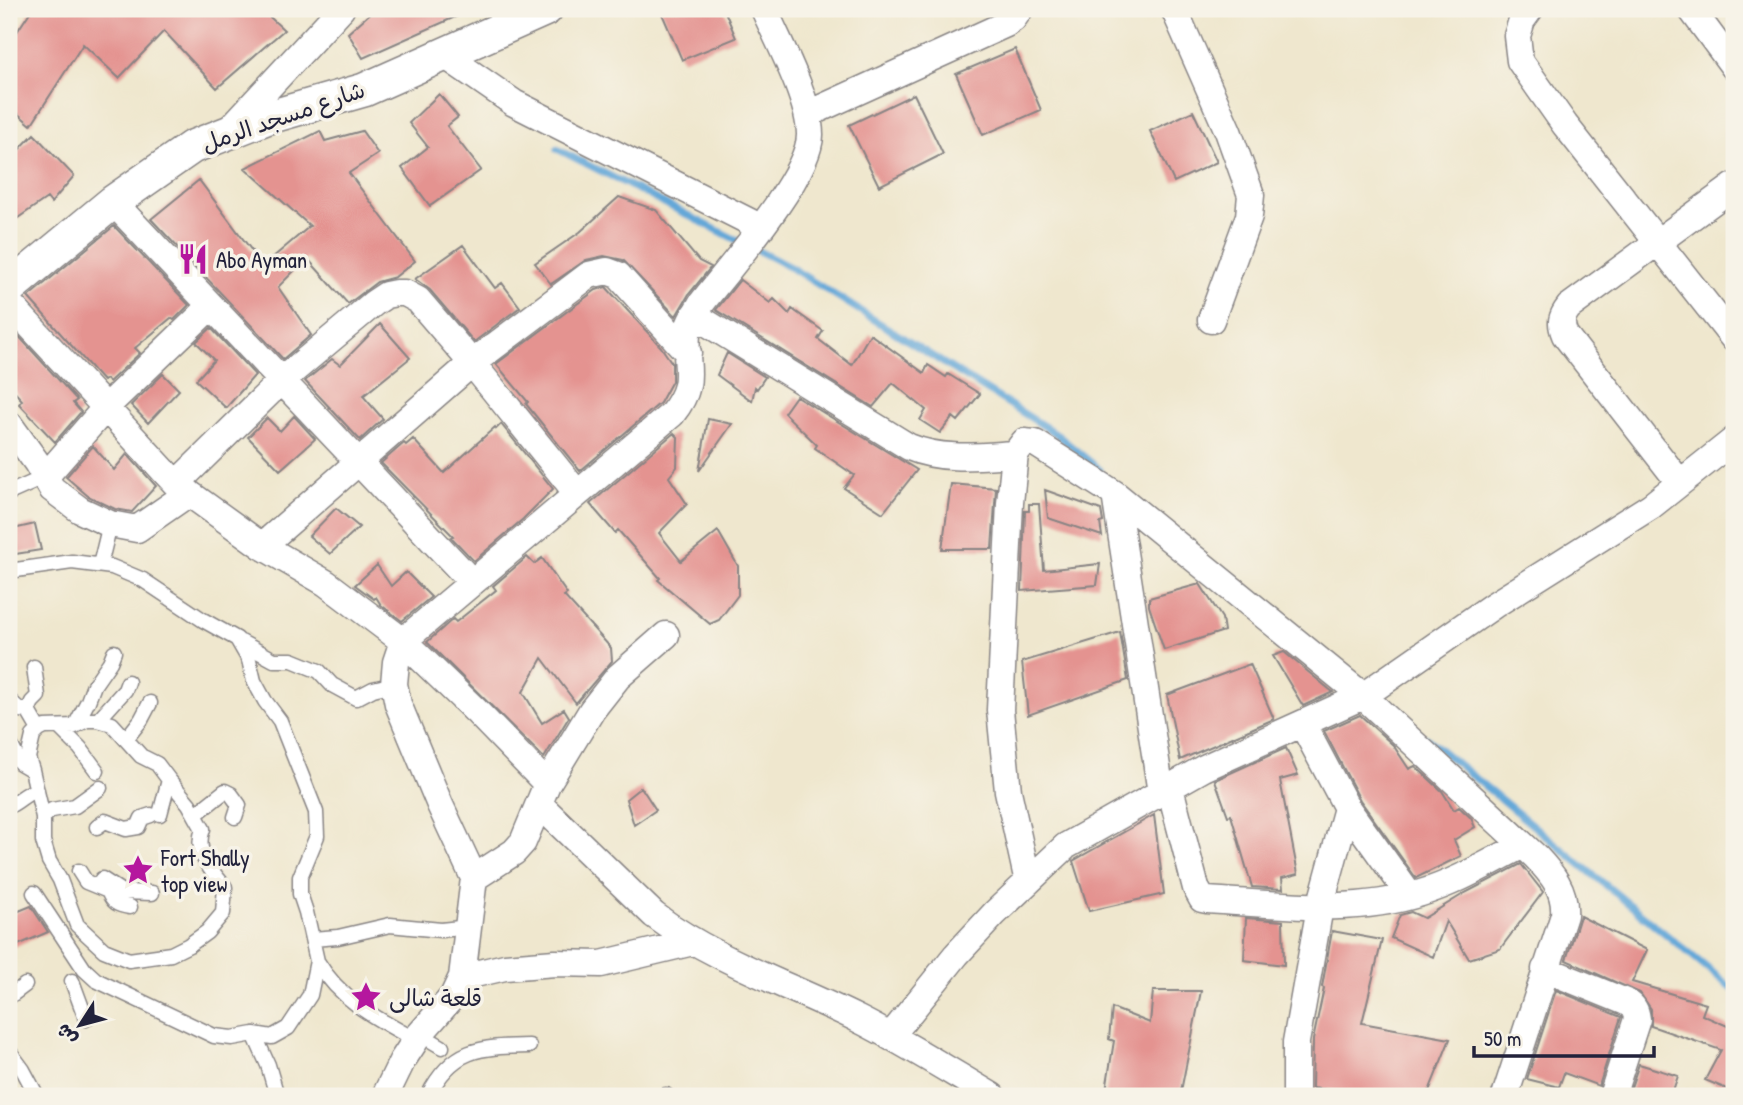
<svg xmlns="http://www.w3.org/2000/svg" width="1743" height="1105" viewBox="0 0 1743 1105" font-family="'Patrick Hand','Playpen Sans Arabic',sans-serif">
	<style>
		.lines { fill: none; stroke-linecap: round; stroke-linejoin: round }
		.stream { stroke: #64a7d8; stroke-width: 7 }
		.building { fill: #e49390 }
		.service-casing { stroke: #888484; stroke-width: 17 }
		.minor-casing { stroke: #888484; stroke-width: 29 }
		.tertiary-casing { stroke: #888484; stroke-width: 36 }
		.service { stroke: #fff; stroke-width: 14 }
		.minor { stroke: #fff; stroke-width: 26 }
		.tertiary { stroke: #fff; stroke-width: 33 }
		.labels { text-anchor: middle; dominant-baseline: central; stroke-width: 7; stroke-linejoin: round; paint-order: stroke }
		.street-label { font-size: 23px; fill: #22223b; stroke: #f7f3e8 }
		.poi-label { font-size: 23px; fill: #22223b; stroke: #f7f3e8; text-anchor: start }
	</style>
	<rect width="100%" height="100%" fill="#f7f3e8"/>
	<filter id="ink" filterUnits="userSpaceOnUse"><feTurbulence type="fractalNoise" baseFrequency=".0143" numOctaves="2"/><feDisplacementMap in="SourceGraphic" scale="14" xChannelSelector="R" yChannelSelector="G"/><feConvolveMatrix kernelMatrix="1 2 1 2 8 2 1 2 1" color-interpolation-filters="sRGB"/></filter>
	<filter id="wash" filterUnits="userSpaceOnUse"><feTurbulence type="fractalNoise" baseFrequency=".00686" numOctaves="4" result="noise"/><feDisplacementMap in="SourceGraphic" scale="28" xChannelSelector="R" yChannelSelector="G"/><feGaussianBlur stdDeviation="1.57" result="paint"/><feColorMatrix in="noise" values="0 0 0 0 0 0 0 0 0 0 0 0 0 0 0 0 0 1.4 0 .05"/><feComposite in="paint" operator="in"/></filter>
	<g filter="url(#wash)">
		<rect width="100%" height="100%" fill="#efe7ce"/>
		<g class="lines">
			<path class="stream" d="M557,149L790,267L1055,433L1100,470
				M1426,738L1734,990"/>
		</g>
		<g id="blocks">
			<path class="building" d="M32,9H261L284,30L217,88L164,31L119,78L83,44L31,125L9,106V44Z
				M375,9H473L363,58L348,33Z
				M660,9H724L736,38L682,60Z
				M1015,49L1041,110L983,135L956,74Z
				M439,94L458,117L447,126L481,170L430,206L402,168L428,147L409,123Z
				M914,94L943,154L879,186L849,125Z
				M1193,111L1217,162L1174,182L1150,131Z
				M320,131L325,141L362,131L378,154L349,173L415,261L395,277L377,282L348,304L307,258L278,287L311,335L283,359L151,219L199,180L258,259L265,264L310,226L245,168Z
				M34,134L74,176L51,203L47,198L9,224V160Z
				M619,197L656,210L699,261L711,267L689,294L676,316L623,260L604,256L586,260L551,284L535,263L580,232Z
				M114,226L189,305L174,320L171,318L135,348L140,353L109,382L107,379L103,381L28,297Z
				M463,245L495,288L502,283L520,307L474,342L430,290L415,279Z
				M740,280L770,303L774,299L789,314L792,309L823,331L818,339L852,365L870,334L924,373L928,365L946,377L948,374L980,394L958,421L953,417L940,433L920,420L926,410L893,383L873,407L716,310Z
				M606,287L661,347L672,363V381L660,403L580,471L526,404L528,402L496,364L596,290Z
				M380,324L410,358L363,396L383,419L360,440L305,381L332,359L340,365Z
				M211,328L255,375L226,408L196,380L214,360L196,342Z
				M14,331L77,400L73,403L81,412L55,442L19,404L22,400L9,386V336Z
				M727,353L765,377L757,389L755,387L752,401L717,375Z
				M163,374L179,390L148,423L131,405Z
				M796,396L917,470L883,513L844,488L854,475L815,448L817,445L784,413Z
				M294,416L315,439L280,470L248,437L267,418L280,431Z
				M708,419L732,424L699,471Z
				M501,424L553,489L523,519L474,561L451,537L453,536L381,463L404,443L406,445L413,439L444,473L495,427L496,429Z
				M674,433L678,437L677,467L669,477L687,504L659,533L681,561L718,531L738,566V595L719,620L710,624L658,580L660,578L618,530L615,533L590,504Z
				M93,446L114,470L127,454L156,486L132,512L115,509L88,496L66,477Z
				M951,484L996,488L992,549H942Z
				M1045,490L1101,510L1103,522L1100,523L1102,536L1048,518Z
				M1029,504H1039L1044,570L1100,564L1097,585L1022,591L1025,511H1029Z
				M336,508L359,527L330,554L309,536Z
				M35,524L41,550L9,555V530Z
				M527,557L534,564L542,558L567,594L564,596L611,648L612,661L576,703L542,658L523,692L542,723L564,709L569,717L544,758L427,642L453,619L456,622L496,590L493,586Z
				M377,565L391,586L406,572L431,597L402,621L381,605L376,597L374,599L355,585Z
				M1200,584L1222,618L1224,631L1164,650L1149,606V598Z
				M1120,632L1128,680L1028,715L1022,662Z
				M1284,652L1329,689L1333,692L1303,706L1273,656Z
				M1250,664L1274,719L1180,760L1167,695Z
				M1360,715L1393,745L1409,769L1415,766L1442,791L1454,810L1459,807L1471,818L1475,827L1454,840L1461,856L1416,878L1360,800L1324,731Z
				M1286,748L1298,775L1280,780L1298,874L1282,878L1283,889L1252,887L1231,815L1228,816L1215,780Z
				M641,787L656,810L634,825L626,799Z
				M1154,815L1164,894L1089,911L1073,861Z
				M1521,864L1543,892L1500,949L1469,959L1446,921L1433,957L1391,938L1400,915L1411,912L1424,918L1465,893Z
				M31,906L48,932L9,949V915Z
				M1580,916L1647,950L1632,982L1706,1004L1702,1015L1732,1028L1734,1024V1092L1705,1080L1721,1050L1651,1026V1009L1640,993L1566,960Z
				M1246,918L1283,921L1284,965L1244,960Z
				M1332,931L1382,940L1362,1023L1450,1039L1427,1096H1376L1312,1088L1313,1040L1324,988L1322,987Z
				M1556,990L1621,1017L1599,1086L1564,1073L1559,1087L1527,1079Z
				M1153,991H1201L1180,1096H1105L1114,1041L1109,1039L1112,1008L1150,1023Z
				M1639,1064L1678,1076L1671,1096H1628Z"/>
		</g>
	</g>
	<g filter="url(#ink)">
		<use href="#blocks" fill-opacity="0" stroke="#888484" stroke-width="2"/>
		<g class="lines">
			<defs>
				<path id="service" d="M9,493L45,477
					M100,565L110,524
					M9,571L72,562L112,567L143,580L203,620L237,639L249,660L254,681L265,701L280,721L316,812L317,836L300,877V894L306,912L317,961L310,995L288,1028L272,1037L254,1034L232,1038L214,1036L96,980L84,969L34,893
					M241,642L274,660H292L319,671L332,685L356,698L373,689L394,684
					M9,700L20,710L28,711L39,730
					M28,711L32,702L38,696L34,667
					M98,720L125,690L128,682
					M75,726L88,701L94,685L110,662L114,652
					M61,729L80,748L97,771
					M126,739L141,720L150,703
					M9,742L20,763L32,770L43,817V841L49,861L60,880L77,925L104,950L129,960L171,954L189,945L207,932L223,913L225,887C210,870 194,852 203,829L189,804L169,780L160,814
					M32,770L28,758L33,736L39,730L45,727L75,726L87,720H98L112,724L141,756L157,764L169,780
					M9,806C20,801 25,793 37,790
					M196,814L225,791L231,794L239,805L235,817
					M43,817L52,810L75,806L100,788
					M97,827L105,821L126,829L138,827L142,818L151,815
					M79,871L86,882L108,891C113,903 117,905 130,907
					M102,879L122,892L152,893
					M312,939L338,937L390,925L441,930L469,927
					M317,961C340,1000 377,1019 416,1040
					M72,981L86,1019
					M9,997L25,985
					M254,1034L268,1065L277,1096
					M420,1034L442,1047
					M9,1051L23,1070L37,1096
					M666,1095L667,1096
					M428,1096C452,1048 479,1047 529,1046"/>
				<path id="minor" d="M1174,9L1228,131L1251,195L1249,216L1211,320
					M1530,9L1522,20L1517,36L1520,61L1565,125L1734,339
					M1691,9L1734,67
					M443,54L514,103L760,227
					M808,114L1006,24L1013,19L1020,9
					M228,131L341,9
					M113,202L472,582
					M9,303L176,484L262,546L326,583L403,641L476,711L547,784
					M694,315L909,447C943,461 980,456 1015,454
					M9,424L37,463L52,489L80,510L110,524L137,529L189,493
					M45,477L107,406L210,307
					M1680,483L1565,335C1560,323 1561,317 1569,307L1734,186
					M176,484L282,380L374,303L386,295L396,293H405L418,300L472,363L577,493
					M1115,494L1161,793
					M262,546L472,363L589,275L607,271L618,275L688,353
					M1303,725L1347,808L1410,896
					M1170,788L1196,888L1202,899L1207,900C1278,904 1352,915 1421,893C1457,882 1490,862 1523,845
					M539,804L654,915C715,961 790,985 858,1019C904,1042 948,1070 992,1096
					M474,878L514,852L523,842L547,784L592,710L618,677L666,635
					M1028,882L1008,791L1000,710L1010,503L1015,454L1024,442L1035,443L1115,494L1363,696L1536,857C1552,874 1566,890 1564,915L1505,1096
					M1545,969L1626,1002C1634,1006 1636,1011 1637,1019L1612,1096
					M462,977L505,967L555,963L601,964L693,942
					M890,1037L956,955L995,913L1066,846L1204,768L1363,696L1494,605L1651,506L1734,440
					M385,1096L402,1061L419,1035L453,996L462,977L474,878L440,805L398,704L394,684L396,662L403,641L672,414C698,381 684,369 687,334C688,323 696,313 701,304C728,269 811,175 810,134C809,98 779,43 764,9
					M1296,1096V1042L1320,907L1347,808"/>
				<path id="tertiary" d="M9,288L113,202L192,147L266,118L364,90L546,9"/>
			</defs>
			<use href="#service" class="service-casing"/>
			<use href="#minor" class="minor-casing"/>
			<use href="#tertiary" class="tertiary-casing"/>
			<use href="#service" class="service"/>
			<use href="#minor" class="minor"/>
			<use href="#tertiary" class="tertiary"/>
		</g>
	</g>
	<defs>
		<symbol id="restaurant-bare" viewBox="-9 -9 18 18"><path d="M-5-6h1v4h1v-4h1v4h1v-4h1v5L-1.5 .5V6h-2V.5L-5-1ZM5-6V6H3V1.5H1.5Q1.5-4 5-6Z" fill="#b5179e" stroke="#f7f3e8" stroke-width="2.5" paint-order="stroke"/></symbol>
		<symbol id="sight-bare" viewBox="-9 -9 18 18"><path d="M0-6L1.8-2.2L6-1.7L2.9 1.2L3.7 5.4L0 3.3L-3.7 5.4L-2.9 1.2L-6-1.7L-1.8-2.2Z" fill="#b5179e" stroke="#f7f3e8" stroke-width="2.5" paint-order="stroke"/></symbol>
	</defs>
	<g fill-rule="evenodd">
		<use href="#restaurant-bare" x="171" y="237" width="44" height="44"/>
		<use href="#sight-bare" x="116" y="848" width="44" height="44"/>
		<use href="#sight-bare" x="344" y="975" width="44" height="44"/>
	</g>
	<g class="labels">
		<g class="street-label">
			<text transform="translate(283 116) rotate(-19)">شارع مسجد الرمل</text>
		</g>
		<g class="poi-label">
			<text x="216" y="259">Abo Ayman</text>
			<text x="161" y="857">Fort Shally<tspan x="161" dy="26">top view</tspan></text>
			<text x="389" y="997">قلعة شالى</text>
		</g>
	</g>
	<rect width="1743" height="1105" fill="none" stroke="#f7f3e8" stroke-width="35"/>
	<g transform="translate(80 1025) rotate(234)" stroke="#f7f3e8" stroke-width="5" paint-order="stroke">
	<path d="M0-5L12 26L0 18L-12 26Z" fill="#22223b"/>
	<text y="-10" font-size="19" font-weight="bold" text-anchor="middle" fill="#22223b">ش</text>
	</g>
	<path d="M1474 1046v10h180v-10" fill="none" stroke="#22223b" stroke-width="3.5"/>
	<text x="1484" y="1046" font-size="21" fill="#22223b" stroke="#f7f3e8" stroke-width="5" paint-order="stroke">50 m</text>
</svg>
